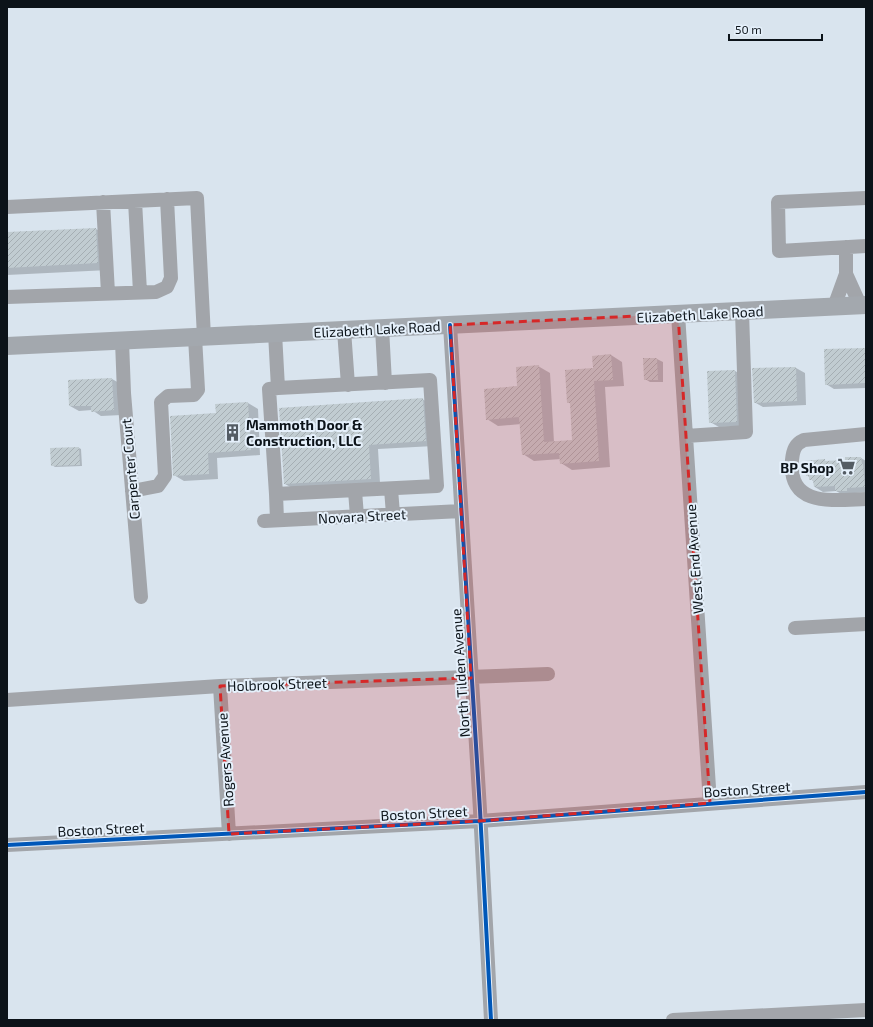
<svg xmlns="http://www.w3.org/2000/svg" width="873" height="1027" viewBox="0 0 873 1027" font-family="'Exo 2',sans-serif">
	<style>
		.shadow { fill: #0003 }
		.building { fill: url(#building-hatch) }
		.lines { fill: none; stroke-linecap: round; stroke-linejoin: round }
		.minor { stroke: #a2a5aa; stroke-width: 14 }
		.major { stroke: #a3a8ae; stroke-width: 18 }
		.cycleway-casing { stroke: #e5f0fb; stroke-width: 6 }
		.cycleway { stroke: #0057b8; stroke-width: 4 }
		.marked { fill: #d62828; fill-opacity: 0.2; stroke: #d62828; stroke-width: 3; stroke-dasharray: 8 5; stroke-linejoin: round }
		.labels { text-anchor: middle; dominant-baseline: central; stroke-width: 4; stroke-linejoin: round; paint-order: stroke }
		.street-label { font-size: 14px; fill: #0c1319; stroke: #e5f0fb }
		.poi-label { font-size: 14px; font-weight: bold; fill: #0c1319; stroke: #e5f0fb; text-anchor: start }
	</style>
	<defs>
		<pattern id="building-hatch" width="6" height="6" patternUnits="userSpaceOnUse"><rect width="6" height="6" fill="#c1ccd1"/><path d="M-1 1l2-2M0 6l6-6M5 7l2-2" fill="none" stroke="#a5aeb3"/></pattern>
	</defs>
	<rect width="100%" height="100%" fill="#d9e4ee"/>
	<path class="shadow" d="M96,229L107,235L109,270L7,275V233Z
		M866,349V388L834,389L826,384Z
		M611,355L622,362L624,386L605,387L610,467L572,470L561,463V459L534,461L523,454L521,424L498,426L487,419L538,366L550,373L554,442L573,441L571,404L568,402L594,369Z
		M644,359H657L663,362V382H650L645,379Z
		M796,368L805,373L806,405L763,407L754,402Z
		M735,371L744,376L746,426L719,427L710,422L708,372Z
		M112,379L121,384L122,415L101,416L92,410L79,411L70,406Z
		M422,399L431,404L434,446L378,449L380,483L294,489L285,484Z
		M248,403L258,409L260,455L217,458L218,479L184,481L174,475Z
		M79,448L81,449L82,466L55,467L52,465Z
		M861,458L866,461V492L855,493L845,496L836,491L823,492L815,487L814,482L807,475L824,460L827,462L846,460Z"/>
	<path class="building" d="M96,228L98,263L7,268V232Z
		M866,348V383L825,385L824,349Z
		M611,354L613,380L594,381L599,461L560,464L559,453L522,455L519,417L486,420L484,389L517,386L516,367L539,365L544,442L572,440L570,403H567L565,370L593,368L592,356Z
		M643,358H657L658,380H644Z
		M796,367L797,401L754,403L752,368Z
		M735,370L737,422L709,423L707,371Z
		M112,378L114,410L91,412V406H69L68,380Z
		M423,398L426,441L369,445L371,479L284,484L279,408Z
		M248,402L251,450L208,453L209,474L173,476L170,416L216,413L215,404Z
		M79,447L80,465L51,466L50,448Z
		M845,457H861L862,464H863L865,487L847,488V491H835V486L814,487L813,480H809V476H806L805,461L825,459V461L845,460Z"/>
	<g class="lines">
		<path class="minor" d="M866,198L778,202L779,251L866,246
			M135,201L140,292
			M103,202L108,293
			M7,207L197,198L204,337
			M846,274L860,305
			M7,297L156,292L167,287L171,278L167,199
			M834,307L846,274V247
			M678,314L710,803
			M450,325L480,810L491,1020
			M382,328L385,383
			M344,330L348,385
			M275,333L278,388L269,389L276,494L437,486L430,380L278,388
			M122,341L124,393L141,597
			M866,434L804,440C795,444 793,450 792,460C788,508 834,500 866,499
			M686,436L746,432L742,312
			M391,489L393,514
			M132,491L158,486L165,476L161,402L168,396L194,395L198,390L195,337
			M355,491L357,516
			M276,494L277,520
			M264,521L461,511
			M795,628L866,624
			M220,686L229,834
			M7,700L220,686L548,674
			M7,845L480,821L866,792
			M673,1020L866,1010"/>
		<path class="major" d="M7,346L866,305"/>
		<defs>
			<path id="cycleway" d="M450,325L480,810L491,1020
				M7,845L480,821L866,792"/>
		</defs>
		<use href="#cycleway" class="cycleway-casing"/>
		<use href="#cycleway" class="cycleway"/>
	</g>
	<path class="marked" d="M678,314L710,803L480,821L229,834L220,686L471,678L450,325Z"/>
	<defs>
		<symbol id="building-bare" viewBox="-9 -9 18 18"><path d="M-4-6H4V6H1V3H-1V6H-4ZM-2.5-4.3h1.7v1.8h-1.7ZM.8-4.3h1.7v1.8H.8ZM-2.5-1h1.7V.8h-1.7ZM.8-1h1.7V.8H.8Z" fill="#545c64" stroke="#e5f0fb" stroke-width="2.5" paint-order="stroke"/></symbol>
		<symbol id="supermarket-bare" viewBox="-9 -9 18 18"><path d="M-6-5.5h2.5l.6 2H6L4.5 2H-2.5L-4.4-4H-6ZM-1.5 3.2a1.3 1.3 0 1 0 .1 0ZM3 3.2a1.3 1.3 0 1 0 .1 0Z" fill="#545c64" stroke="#e5f0fb" stroke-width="2.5" paint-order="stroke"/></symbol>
	</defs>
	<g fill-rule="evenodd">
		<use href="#building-bare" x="220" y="420" width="25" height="25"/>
		<use href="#supermarket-bare" x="834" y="454" width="25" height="25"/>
	</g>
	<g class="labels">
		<g class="street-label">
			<text transform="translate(700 314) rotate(-3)">Elizabeth Lake Road</text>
			<text transform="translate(377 329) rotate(-3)">Elizabeth Lake Road</text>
			<text transform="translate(130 469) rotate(-95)">Carpenter Court</text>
			<text transform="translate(362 516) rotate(-3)">Novara Street</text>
			<text transform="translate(694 559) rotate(-94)">West End Avenue</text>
			<text transform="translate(460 673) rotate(-94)">North Tilden Avenue</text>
			<text transform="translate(277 684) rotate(-2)">Holbrook Street</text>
			<text transform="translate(225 760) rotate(-94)">Rogers Avenue</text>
			<text transform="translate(747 789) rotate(-4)">Boston Street</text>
			<text transform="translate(424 813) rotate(-3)">Boston Street</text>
			<text transform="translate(101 829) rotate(-3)">Boston Street</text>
		</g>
		<g class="poi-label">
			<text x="246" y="424">Mammoth Door &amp;<tspan x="246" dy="16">Construction, LLC</tspan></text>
			<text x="834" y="467" text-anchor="end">BP Shop</text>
		</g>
	</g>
	<rect width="873" height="1027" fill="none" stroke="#0c1319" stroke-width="16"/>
	<path d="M729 34v6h93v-6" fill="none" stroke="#0c1319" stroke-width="2"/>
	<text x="735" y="34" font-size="12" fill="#0c1319" stroke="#e5f0fb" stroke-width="3" paint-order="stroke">50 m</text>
</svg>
